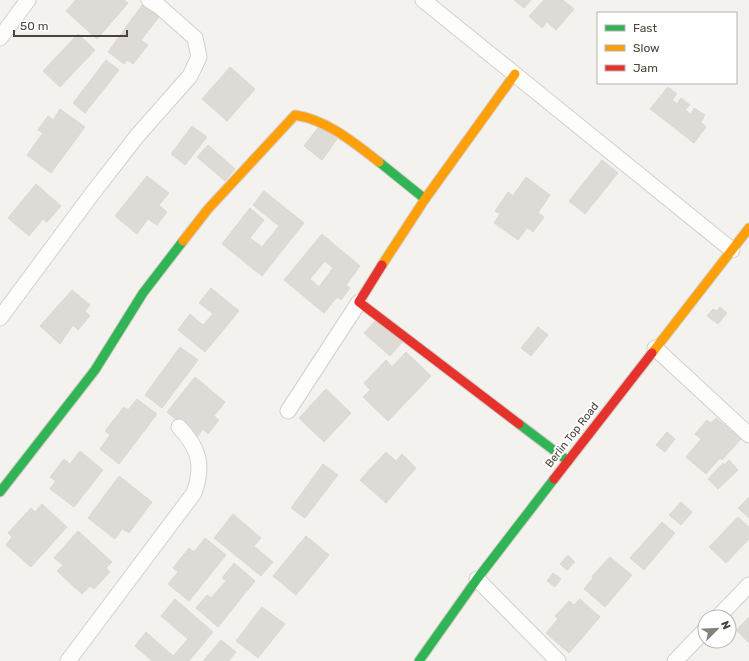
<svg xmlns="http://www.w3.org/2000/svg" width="749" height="661" viewBox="0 0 749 661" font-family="Rubik,sans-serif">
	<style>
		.building { fill: #dedbd6; stroke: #dcd9d4; fill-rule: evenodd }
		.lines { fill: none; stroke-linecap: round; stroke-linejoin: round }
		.street-casing { stroke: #d2d0cb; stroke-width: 17 }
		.fast-casing { stroke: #d3cfc5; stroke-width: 11 }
		.slow-casing { stroke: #d3cfc5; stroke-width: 11 }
		.jam-casing { stroke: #d3cfc5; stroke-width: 11 }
		.street { stroke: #fdfdfc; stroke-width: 15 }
		.fast { stroke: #30b455; stroke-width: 9 }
		.slow { stroke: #ff9f0a; stroke-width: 9 }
		.jam { stroke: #e5322d; stroke-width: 9 }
		.labels { text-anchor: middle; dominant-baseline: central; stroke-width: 4; stroke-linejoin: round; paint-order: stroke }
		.street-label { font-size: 11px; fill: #4b4439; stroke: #fff }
	</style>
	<rect width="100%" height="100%" fill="#f4f2ee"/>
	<path class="building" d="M76,0H124L128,3L97,39L66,11Z
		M514,0H531L524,8Z
		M544,0H563L574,9L556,30L547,22L542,28L529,16Z
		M145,1L162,13L141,40L148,45L133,64L127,60L124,64L108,52Z
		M78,34L95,50L60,87L43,71Z
		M106,60L119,70L85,113L73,103Z
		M230,67L255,89L227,121L202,99Z
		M668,87L677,94L672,100L677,104L681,98L690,105L685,110L691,114L694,108L705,115L701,122L706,127L694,143L650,109Z
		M60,109L85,127L51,173L27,155L43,133L38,130L48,116L53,120Z
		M320,125L337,139L322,160L304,146Z
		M192,126L207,137L185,165L171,154Z
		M208,145L235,169L225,181L197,157Z
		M602,160L618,173L585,214L569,201Z
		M147,176L169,193L159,205L167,212L157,225L148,219L137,234L115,216Z
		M526,177L550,195L538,213L544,217L533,232L527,228L518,240L494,223L500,214L495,211L508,192L513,196Z
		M36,184L61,206L47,222L43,219L29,236L8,218Z
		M264,191L304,223L262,276L222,244L250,208L264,220L250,238L262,247L279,226L253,205Z
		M322,234L360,266L346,285L350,288L341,300L337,297L324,313L284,280ZM325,261L333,268L319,287L310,279Z
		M211,288L239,311L205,352L178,330L190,314L203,325L213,314L199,303Z
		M72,290L90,305L85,311L90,316L78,330L73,325L60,344L40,326Z
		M720,307L727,313L718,324L707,316L713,309L716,311Z
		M377,319L402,342L390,356L364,333Z
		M538,327L548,335L531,356L521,348Z
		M180,347L198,360L162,408L145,395Z
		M406,352L431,376L388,421L363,397L370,390L364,383L386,360L392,367Z
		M195,377L225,402L214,416L219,420L208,434L203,429L197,437L167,412Z
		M326,389L351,413L324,442L299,418Z
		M137,399L157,414L119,464L100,449L110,435L105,431L124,407L128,410Z
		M716,418L741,439L722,460L720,458L706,474L686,457L701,439L695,434L707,420L711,423Z
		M667,432L675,439L665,452L656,445Z
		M80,451L103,470L74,507L50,489L56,481L50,477L64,459L70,464Z
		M386,452L396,461L402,454L416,468L386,503L360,480Z
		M729,460L738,470L718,489L708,479L723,463L724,465Z
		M323,464L338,475L305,518L291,508Z
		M119,476L152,502L129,533L122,529L115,539L88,518Z
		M749,497V518L738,508Z
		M681,502L692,512L681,525L669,515Z
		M42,504L67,527L31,567L6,545L12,537L8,533L31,508L35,512Z
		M233,514L261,538L254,546L273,562L261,576L214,538Z
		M738,517L749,527V539L726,563L709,547Z
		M662,522L675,533L644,570L630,558Z
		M78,531L112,562L106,568L110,572L94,589L90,586L82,594L57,571L63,565L54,558Z
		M306,536L329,555L296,595L273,576Z
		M205,538L226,555L189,601L168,584L178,572L173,568L189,548L194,552Z
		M568,555L575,562L567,570L560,564Z
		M610,557L632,575L605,607L584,589L593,578L592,576Z
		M234,563L255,581L218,627L196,608L207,595L211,598L226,581L222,578Z
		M553,573L561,579L555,587L547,581Z
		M175,599L213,632L189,661H152L135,646L146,632L173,656L188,639L161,616Z
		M580,599L600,617L569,653L546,633L558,619L555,616L569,601L574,605Z
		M262,607L285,624L258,658L236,641Z
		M749,617V643L736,630Z
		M221,640L236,652L229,661H203Z"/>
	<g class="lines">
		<defs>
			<path id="street" d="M423,0L732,250
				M0,38L28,0
				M0,318L92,194L137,136L190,76L199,57L195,38L160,7L149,0
				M655,348L749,435
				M288,411L359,302
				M477,579L558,661
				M718,617L749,585
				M68,661L194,493C204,465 199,448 179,427
				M675,661L705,630"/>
			<path id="fast" d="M379,162L425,199
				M519,424L568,461
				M0,492L95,370L143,293L183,241
				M419,661L477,579L554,479"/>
			<path id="slow" d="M183,241L208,209L295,115C327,120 353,142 379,162
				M382,265L425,199L515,74
				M652,353L749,228"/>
			<path id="jam" d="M382,265L359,302L519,424
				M554,479L652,353"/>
		</defs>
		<use href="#street" class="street-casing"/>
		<use href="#fast" class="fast-casing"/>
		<use href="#slow" class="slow-casing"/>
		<use href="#jam" class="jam-casing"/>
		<use href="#street" class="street"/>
		<use href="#fast" class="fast"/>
		<use href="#slow" class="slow"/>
		<use href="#jam" class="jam"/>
	</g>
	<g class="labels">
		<g class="street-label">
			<text transform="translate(572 435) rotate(-52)">Berlin Top Road</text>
		</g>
	</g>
	<rect x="597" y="12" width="140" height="72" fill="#ffffff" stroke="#b7b4b0"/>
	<rect x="605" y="25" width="20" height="6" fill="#30b455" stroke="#b7b4b0"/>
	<text x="633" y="32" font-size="12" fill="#4b4439">Fast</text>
	<rect x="605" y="45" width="20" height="6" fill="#ff9f0a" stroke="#b7b4b0"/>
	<text x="633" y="52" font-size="12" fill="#4b4439">Slow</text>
	<rect x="605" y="65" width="20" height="6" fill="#e5322d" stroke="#b7b4b0"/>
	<text x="633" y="72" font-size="12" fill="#4b4439">Jam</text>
	<g transform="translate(717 629) rotate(66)"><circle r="19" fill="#ffffff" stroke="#b7b4b0"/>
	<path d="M0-3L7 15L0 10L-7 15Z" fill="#868178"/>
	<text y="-6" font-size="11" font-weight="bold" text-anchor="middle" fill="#4b4439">N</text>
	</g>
	<path d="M14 30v6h113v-6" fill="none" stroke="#4b4439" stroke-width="2"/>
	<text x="20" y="30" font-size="12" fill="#4b4439" stroke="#ffffff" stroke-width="3" paint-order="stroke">50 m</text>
</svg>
